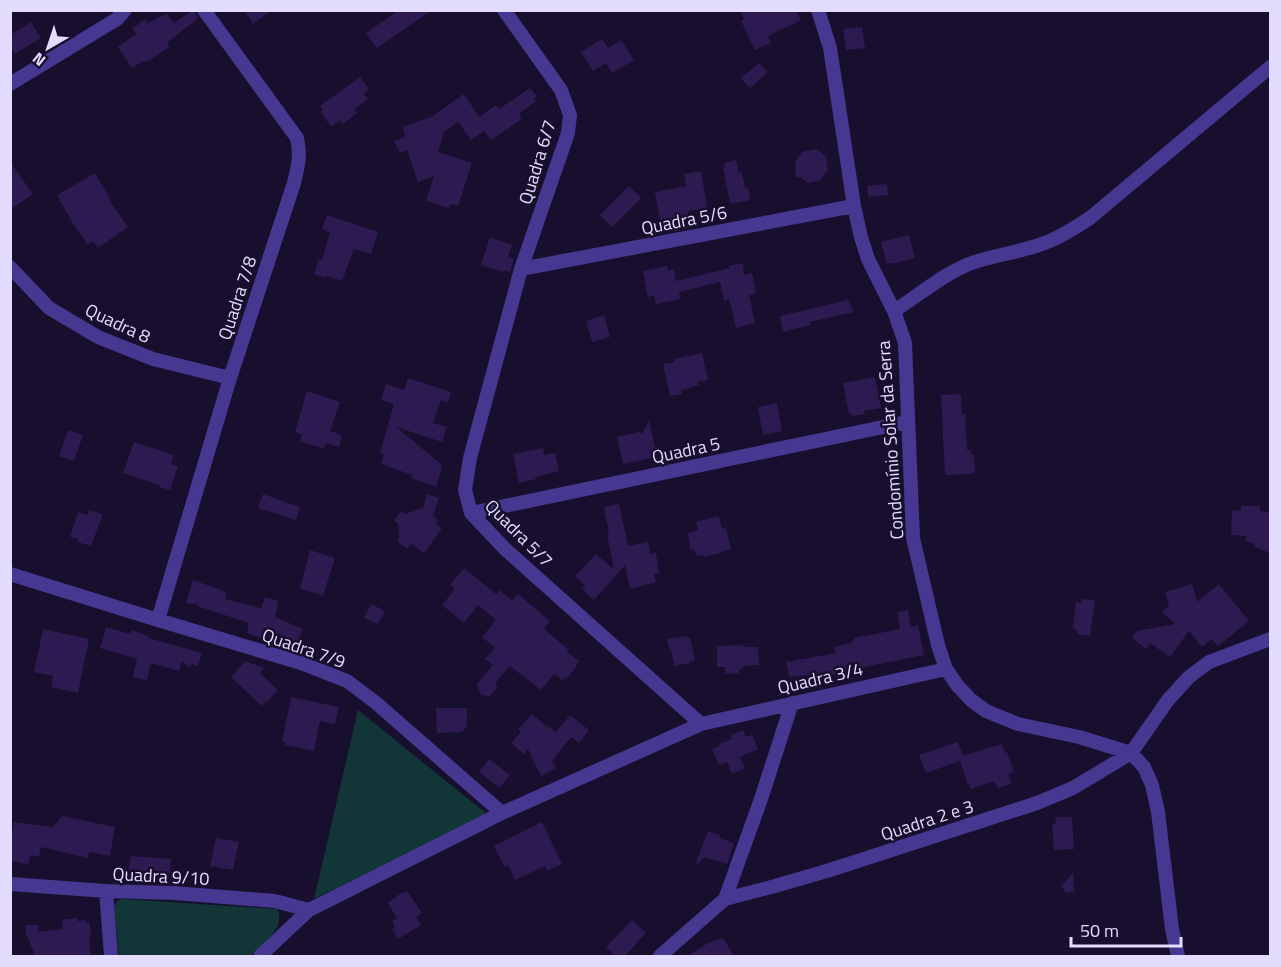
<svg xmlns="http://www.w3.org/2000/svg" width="1281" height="967" viewBox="0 0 1281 967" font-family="'Titillium Web',sans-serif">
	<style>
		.green { fill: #123538 }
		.building { fill: #2c1a50 }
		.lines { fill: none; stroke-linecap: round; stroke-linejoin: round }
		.minor { stroke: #463790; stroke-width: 14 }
		.labels { text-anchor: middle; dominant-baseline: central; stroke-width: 5; stroke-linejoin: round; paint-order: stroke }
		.street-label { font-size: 18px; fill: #e4dcff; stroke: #180f2e }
	</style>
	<rect width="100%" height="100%" fill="#180f2e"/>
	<path class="green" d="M358,710L487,814L314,899Z
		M122,899L277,909C287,927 261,945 250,956H119L114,906L117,901Z"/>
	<path class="building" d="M193,10L198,18L167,43L169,47L153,58L146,62L142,61L132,68L118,47L136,34L132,29L145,19L148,23L163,15L164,16L167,14L168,15L174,23Z
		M244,10H272L253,24Z
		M399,10H432L377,48L366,33Z
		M740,10H796L801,20L768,36L771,43L755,50L741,21L744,19Z
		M31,22L41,38L15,54L10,46V35Z
		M862,27L865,48L846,50L843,29Z
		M602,39L608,48L621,40L634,60L612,73L606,63L593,71L581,52Z
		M759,63L768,72L750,88L741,78Z
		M360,77L369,89L364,94L368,99L354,109L357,113L343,124L340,120L331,127L321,112L323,110L320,106Z
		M530,88L537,96L534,98L536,101L519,114L522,119L491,140L484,131L471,140L458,122L444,132L438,152L472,163L458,206L450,204L449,208L426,201L434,176L418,182L407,150L400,153L394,141L406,137L402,127L431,117L464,94L479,117L496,105L499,109Z
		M816,149L826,156L828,170L820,180L808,183L800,177H796L795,162L802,152Z
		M736,160L739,173L742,172L745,188L748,187L750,200L732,204V202L730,203L723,167H725L724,163Z
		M10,162L33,194L10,210Z
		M701,171L707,208L688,211L689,217L670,220V218L660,220L655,192L686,186L684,174Z
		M95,173L110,199L109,200L128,227L98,248L93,241L88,245L72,222L57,195Z
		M887,184L888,195L868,197L867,186Z
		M629,186L641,198L612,227L600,215Z
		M327,215L378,232L371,254L354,249L342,281L327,276L326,278L314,274L319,259L322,260L330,232L322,229Z
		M909,235L915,258L891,264V263L887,264L881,242Z
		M490,237L512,245L508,257L514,259L510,272L504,270L503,272L481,265Z
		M743,263L744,275L752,273L756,293L749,295L755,323L736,328L729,299L724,301L720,282L679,292L680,299L656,304L654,296L648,297L643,271L667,266L668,271L674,269L676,281L730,268L729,266Z
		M848,300L854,312L809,322L810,325L783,332L780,316Z
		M604,315L610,337L592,342L586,321Z
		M702,353L708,380L698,382L699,385L681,390L682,394L670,396L663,364L675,362L674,359Z
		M875,377L881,408L864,411L865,414L852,416L851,413L849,414L843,383Z
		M408,378L451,392L448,403L441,400L433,423L447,427L442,442L396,427L441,464L442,468L436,487L411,478L412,475L381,464L384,454L380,453L394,404L381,400L386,384L404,390Z
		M307,391L340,402L330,431L342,435L339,447L326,443L324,449L300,441L302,435L295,432Z
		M961,394L962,414H965L967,450H971L972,455H974L975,471L973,472V474L945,475L941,395Z
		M777,403L782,431L763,435L758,407Z
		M649,421L657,457L623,464L617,437L639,432L642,434Z
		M68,430L83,435L74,461L59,456Z
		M134,442L174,455L171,464L178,466L170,490L159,487V485L123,473Z
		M543,448L544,455L555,453L559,471L535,477L536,479L519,483L513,454Z
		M263,494L300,507L296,520L258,508Z
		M427,494L439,498L433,516L438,520L435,524L442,528L424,553L411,544L407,549L397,541L399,538L398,524L394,520L401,511L405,514L423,508Z
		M619,504L628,546L648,542L650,554L656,553L659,573L654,574L656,582L630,589L625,565L594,600L582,589L585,585L575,576L596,554L614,570L607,533H609L604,507Z
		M1241,506H1260V511L1270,512V553L1254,547L1255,544L1245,541L1247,536L1231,535L1232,510L1241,511Z
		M89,510L103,514L91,546L77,542L78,539L70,537L78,512L88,515Z
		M719,516L722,529L726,528L731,549L721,552V553L704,557L703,555L696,556L694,549L691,550L688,533L698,530L696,522Z
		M310,550L335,558L323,596L300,588Z
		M464,568L496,594L499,590L512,601L518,594L550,621L544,629L568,649L566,651L579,661L576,665L577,666L567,678L565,677L563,681L554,674L541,690L510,666L495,683L497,688L490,696L481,695L477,684L493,665L485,659L495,648L482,637L496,620L478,605L464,623L442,605L455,589L450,585Z
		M193,580L227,592L225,599L261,608L265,597L278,601L277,604L278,605L275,617L303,629L297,643L270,631L266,640L247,633L249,623L197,606L198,604L186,603Z
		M1192,584L1197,602L1219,584L1249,621L1218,646L1212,639L1202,647L1189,631L1170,657L1150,643L1146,649L1132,638L1137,631L1175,624L1162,612L1169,605L1165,592Z
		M1081,599L1095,600L1090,636L1077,634V630L1073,629L1076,602L1081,603Z
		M371,604L385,611L378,624L364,618Z
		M908,610L911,627L918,625L924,655L850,670L851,671L810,679L809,675L789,677L786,662L836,653L834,647L852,643L851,641H854V638L900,629L897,612Z
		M106,627L130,634L132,630L148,636V638L202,653L198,666L192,664L190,668L182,661L179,671L151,663L147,680L133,677L137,659L100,648Z
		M43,629L89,639L78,693L51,687L53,676L34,672Z
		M687,636V638H690L695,660L689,662L690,663L674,666L671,650L669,648L667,639Z
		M743,645V647H758L759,665L743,666V669H739V673L725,674V667H717V646Z
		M245,661L264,668L260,673L278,690L267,702L266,701L262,706L231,677Z
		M291,697L339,707L335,724L320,721L314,751L285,745L286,743L282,742Z
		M436,708H467V726L462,732L437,733Z
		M532,714L546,726L547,725L556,732L570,715L589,730L579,743L571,737L552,761L556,768L541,776L528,749L524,754L511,743L521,732L518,729Z
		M743,730L746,737L752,735L758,749L740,757L745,768L732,774L727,762L719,765L712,749L720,746L719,744L732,739L730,735Z
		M958,742L963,756L993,746V747L1002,744L1005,753L1007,752L1014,771V772L1009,774L1011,784L998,788L994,781L971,789L969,784L968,785L960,761L926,773L919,755Z
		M489,759L510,775L499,788L479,772Z
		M62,816L115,827L110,856L89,852L88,858L41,847L39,857L30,855L29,864L11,861L12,852H10V832L12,833L14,822L53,827Z
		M1055,817H1072L1074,849L1054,850L1052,824H1056Z
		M542,822L562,864L547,871L545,866L515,880L508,865L505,867L494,846Z
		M708,831L721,836L719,838L734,843L727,864L704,857L698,864L696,862Z
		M216,838L239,842L233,870L210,866Z
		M131,856L171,859L170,873L128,870Z
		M1073,873L1074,892L1066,893L1061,886Z
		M407,891L422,913L416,917L421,925L398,939L392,929L395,927L392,922L397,918L388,903L401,893V894Z
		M77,918V921L85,920L86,923L89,922L91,937H89L91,957H36L26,934V925H38V932L63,929L62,920Z
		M632,920L646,933L624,957H616L606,947Z
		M723,938L735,957H687L708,943Z"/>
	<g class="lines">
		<path class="minor" d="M504,10L561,90L570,115L568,133L521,269L470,458L465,490L471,513L505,549L701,724
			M818,10L830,48L854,206L861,237L868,259L894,311L905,343L913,538L938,645L946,669L957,685L971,700L986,711L1018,724L1079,737L1131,753L1144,767L1152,785L1158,812L1172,929L1178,956
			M10,84L117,19L125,10
			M10,267L49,308L98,337L153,359L230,378
			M521,269L854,206
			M894,311C919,295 942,275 969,264C991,256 1014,253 1036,246C1056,240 1073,229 1090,218L1270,67
			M471,513L907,422
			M10,574L158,620L301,663L347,681L375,702L502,813
			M158,620L230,378L294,183C298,166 301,155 297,138L204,10
			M10,884L106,891L174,893L275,901L309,910
			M106,891L111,956
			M725,899L761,799L792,703
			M260,956L309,910L502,813L701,724L946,669
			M660,956L725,899L775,886L830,870L1037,803L1073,788L1131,753L1168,700L1189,677L1209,662L1270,639"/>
	</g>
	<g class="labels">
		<g class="street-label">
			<text transform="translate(537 162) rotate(-73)">Quadra 6/7</text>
			<text transform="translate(684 220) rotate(-11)">Quadra 5/6</text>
			<text transform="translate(237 298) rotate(-72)">Quadra 7/8</text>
			<text transform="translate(118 323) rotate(25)">Quadra 8</text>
			<text transform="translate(890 440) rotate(-94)">Condomínio Solar da Serra</text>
			<text transform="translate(686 450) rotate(-12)">Quadra 5</text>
			<text transform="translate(519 533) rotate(45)">Quadra 5/7</text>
			<text transform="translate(304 648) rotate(19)">Quadra 7/9</text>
			<text transform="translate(820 678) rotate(-13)">Quadra 3/4</text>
			<text transform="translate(927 820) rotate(-18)">Quadra 2 e 3</text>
			<text transform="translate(161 876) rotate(3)">Quadra 9/10</text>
		</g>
	</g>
	<rect width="1281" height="967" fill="none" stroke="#e4dcff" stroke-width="24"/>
	<g transform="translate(48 48) rotate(219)" stroke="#180f2e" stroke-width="4.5" paint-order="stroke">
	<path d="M0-4.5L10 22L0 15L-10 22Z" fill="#e4dcff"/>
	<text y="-9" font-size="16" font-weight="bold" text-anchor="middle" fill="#e4dcff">N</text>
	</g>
	<path d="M1071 937v9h110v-9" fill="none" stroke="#e4dcff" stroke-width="3"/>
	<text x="1080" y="937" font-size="18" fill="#e4dcff" stroke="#180f2e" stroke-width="4.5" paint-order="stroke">50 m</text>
</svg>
